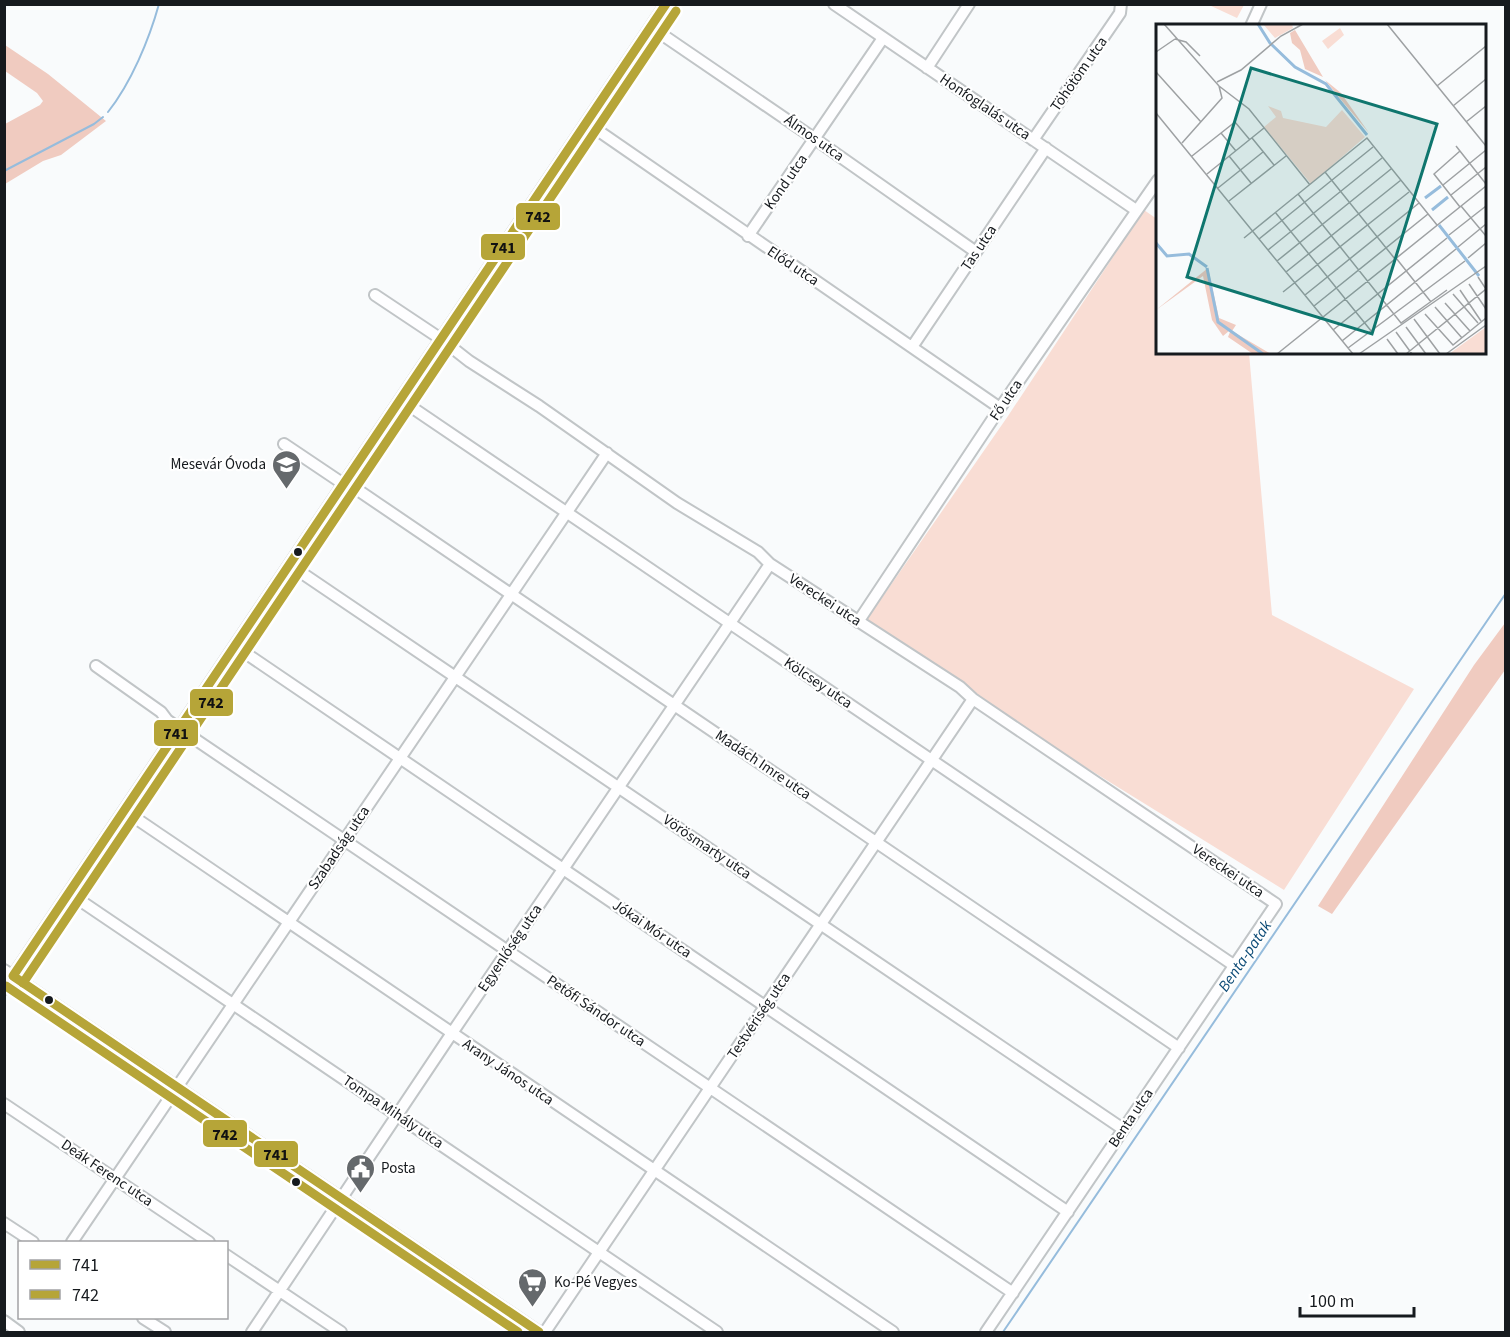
<svg xmlns="http://www.w3.org/2000/svg" width="1510" height="1337" viewBox="0 0 1510 1337" font-family="'Source Sans 3',sans-serif">
	<style>
		.green { fill: #f9ddd4 }
		.forest { fill: #f0cbc0 }
		.lines { fill: none; stroke-linecap: round; stroke-linejoin: round }
		.stream { stroke: #96bcdc; stroke-width: 2 }
		.minor-casing { stroke: #c1c5c7; stroke-width: 14 }
		.minor { stroke: #fefeff; stroke-width: 10 }
		.bus-1-casing { stroke: #fff; stroke-width: 14 }
		.bus-2-casing { stroke: #fff; stroke-width: 14 }
		.bus-1 { stroke: #b6a538; stroke-width: 9 }
		.bus-2 { stroke: #b6a538; stroke-width: 9 }
		.bus-dot { fill: #161a1e; stroke: #fff; stroke-width: 2 }
		.labels { text-anchor: middle; dominant-baseline: central; stroke-width: 4.5; stroke-linejoin: round; paint-order: stroke }
		.street-label { font-size: 15px; fill: #161a1e; stroke: #fff }
		.poi-label { font-size: 15px; fill: #161a1e; stroke: #fff; text-anchor: start }
		.water-label { font-size: 16px; font-style: italic; fill: #0e4c77; stroke: #fff }
		.inset-river { fill: none; stroke: #96bcdc; stroke-width: 3 }
		.inset-road { fill: none; stroke: #9ea1a3; stroke-width: 1.5 }
		.view { fill: #0f766e; fill-opacity: 0.15; stroke: #0f766e; stroke-width: 3 }
		.inset-edge { fill: none; stroke: #161a1e; stroke-width: 3 }
		.line-badge { stroke: #fff; stroke-width: 2 }
		.pale-badge-label { font-size: 16px; text-anchor: middle; font-weight: bold; fill: #111 }
	</style>
	<rect width="100%" height="100%" fill="#f9fbfc"/>
	<path class="green" d="M1209,5L1244,4V5L1237,18Z
		M1144,210L1157,219L1158,352L1249,353L1272,615L1414,689L1284,890L861,628L1008,416Z"/>
	<path class="forest" d="M5,45L48,74L106,121L61,155L43,161L5,184V124L40,105L43,101L37,93L5,71Z
		M1505,623V670L1332,914L1318,906L1474,665Z"/>
	<g class="lines">
		<path class="stream" d="M108,112C131,83 149,40 159,4
			M4,171L94,124L103,117
			M1003,1332L1506,593"/>
		<defs>
			<path id="minor" d="M834,4L1136,210
				M1251,26L1261,4
				M651,27L815,139L976,252
				M927,68L969,4
				M587,123L1000,408
				M1033,140L1120,13L1121,4
				M748,236L883,38
				M375,295L441,339L469,361L539,406L677,503L758,552L770,564L960,687L973,699L1276,904L986,1332
				M912,347L1046,148
				M401,400L1235,966
				M284,444L345,485
				M346,482L1179,1048
				M290,565L1123,1129
				M858,622L1000,408L1158,180
				M235,646L1068,1212
				M96,666L161,712L167,720L180,729L1013,1293
				M125,811L893,1332
				M69,893L717,1332
				M4,970L539,1332
				M4,989L666,4
				M4,1104L209,1242
				M4,1223L33,1242
				M72,1242L607,453
				M226,1255L341,1332
				M143,1318L165,1332
				M4,1321L19,1332
				M252,1332L452,1033L770,564
				M545,1332L973,699"/>
		</defs>
		<use href="#minor" class="minor-casing"/>
		<use href="#minor" class="minor"/>
		<defs>
			<path id="bus-1" d="M13,976L666,4
				M13,976L539,1332"/>
			<path id="bus-2" d="M23,983L676,11
				M6,986L518,1332"/>
		</defs>
		<use href="#bus-1" class="bus-1-casing"/>
		<use href="#bus-2" class="bus-2-casing"/>
		<use href="#bus-1" class="bus-1"/>
		<use href="#bus-2" class="bus-2"/>
	</g>
	<defs>
		<symbol id="school-pin" viewBox="-11 -11 22 30"><path d="M0 17L-7.5 6A9.5 9.5 0 1 1 7.5 6Z" fill="#65696c" stroke="#fff"/><path d="M0-5L7-2L0 1L-7-2ZM-4 1L0 2.5L4 1V4Q0 6-4 4Z" fill="#fff"/></symbol>
		<symbol id="civic-pin" viewBox="-11 -11 22 30"><path d="M0 17L-7.5 6A9.5 9.5 0 1 1 7.5 6Z" fill="#65696c" stroke="#fff"/><path d="M-.6-6.5H3V-4.5H.6V-3L4-1V1h2V6H-6V1h2V-1L-.6-3ZM-1.2 2.5V6h2.4V2.5Z" fill="#fff"/></symbol>
		<symbol id="supermarket-pin" viewBox="-11 -11 22 30"><path d="M0 17L-7.5 6A9.5 9.5 0 1 1 7.5 6Z" fill="#65696c" stroke="#fff"/><path d="M-6-5.5h2.5l.6 2H6L4.5 2H-2.5L-4.4-4H-6ZM-1.5 3.2a1.3 1.3 0 1 0 .1 0ZM3 3.2a1.3 1.3 0 1 0 .1 0Z" fill="#fff"/></symbol>
	</defs>
	<g fill-rule="evenodd">
		<use href="#school-pin" x="270" y="448" width="33" height="45"/>
		<use href="#civic-pin" x="344" y="1152" width="33" height="45"/>
		<use href="#supermarket-pin" x="516" y="1266" width="33" height="45"/>
	</g>
	<g class="bus-dot">
		<circle cx="298" cy="552" r="5"/>
		<circle cx="49" cy="1000" r="5"/>
		<circle cx="296" cy="1182" r="5"/>
	</g>
	<g class="labels">
		<g class="street-label">
			<text transform="translate(1079 74) rotate(-55)">Töhötöm utca</text>
			<text transform="translate(985 107) rotate(34)">Honfoglalás utca</text>
			<text transform="translate(814 138) rotate(35)">Álmos utca</text>
			<text transform="translate(786 182) rotate(-55)">Kond utca</text>
			<text transform="translate(979 248) rotate(-56)">Tas utca</text>
			<text transform="translate(793 266) rotate(34)">Előd utca</text>
			<text transform="translate(1006 400) rotate(-56)">Fő utca</text>
			<text transform="translate(825 600) rotate(33)">Vereckei utca</text>
			<text transform="translate(818 683) rotate(34)">Kölcsey utca</text>
			<text transform="translate(763 765) rotate(34)">Madách Imre utca</text>
			<text transform="translate(707 847) rotate(34)">Vörösmarty utca</text>
			<text transform="translate(339 848) rotate(-56)">Szabadság utca</text>
			<text transform="translate(1228 871) rotate(34)">Vereckei utca</text>
			<text transform="translate(652 929) rotate(34)">Jókai Mór utca</text>
			<text transform="translate(510 948) rotate(-56)">Egyenlőség utca</text>
			<text transform="translate(596 1011) rotate(34)">Petőfi Sándor utca</text>
			<text transform="translate(759 1016) rotate(-56)">Testvériség utca</text>
			<text transform="translate(508 1072) rotate(34)">Arany János utca</text>
			<text transform="translate(393 1112) rotate(34)">Tompa Mihály utca</text>
			<text transform="translate(1131 1118) rotate(-56)">Benta utca</text>
			<text transform="translate(107 1173) rotate(34)">Deák Ferenc utca</text>
		</g>
		<g class="poi-label">
			<text x="266" y="464" text-anchor="end">Mesevár Óvoda</text>
			<text x="381" y="1168">Posta</text>
			<text x="554" y="1282">Ko-Pé Vegyes</text>
		</g>
		<g class="water-label">
			<text transform="translate(1245 956) rotate(-56)">Benta-patak</text>
		</g>
	</g>
	<g transform="translate(1156 24)">
		<rect width="330" height="330" fill="#f9fbfc"/>
		<path d="M107,0H136L137,4L119,14ZM184,4L188,11L172,25L166,17ZM112,82L125,87L127,94L170,103L186,86L209,113L155,160L108,103L120,93ZM330,303V330H293Z" fill="#f9ddd4"/>
		<path d="M139,6L167,53L149,45L144,26L136,19L134,9ZM169,56L185,69L213,109L186,77ZM52,244L63,294L80,301L76,307L115,330H97L72,313L74,308L73,307L67,312L56,296L47,252L0,286Z" fill="#f0cbc0"/>
		<path class="inset-river" d="M102,0L114,19L139,43L170,60L211,111M269,174L285,162M276,186L292,173M283,201L323,252M0,219L11,232L33,230L51,243M51,244L62,298L107,330"/>
		<path class="inset-road" d="M8,0L63,62L93,85L154,161M231,0L330,122M19,15L30,18L44,32M0,28L19,15M0,48L45,98M61,58L85,46L125,12L147,0M281,62L330,22M297,82L330,55M0,89L197,330M310,98L330,82M65,109L80,127M96,114L118,141M26,119L66,74L63,62M300,122L330,160M304,127L278,150L304,183M36,132L79,98L94,116M73,132L95,159M169,148L239,235M51,150L108,104M287,161L330,126M62,164L107,128M142,170L245,299L291,266M295,171L330,143M73,177L130,132M305,182L330,212M119,188L216,308M293,211L330,182M88,214L211,114L281,201M103,215L217,123M302,223L330,200M112,226L226,134M240,234L275,278M312,234L330,219M121,237L235,145M130,248L245,156M313,260L330,285M304,266L325,297M127,268L253,168M297,270L322,299M149,271L263,179M289,279L314,307M158,282L272,190M279,283L306,314M269,290L297,321L330,294M258,295L284,330M250,303L270,330M177,306L291,214M240,308L256,330M231,315L242,330M186,317L300,225M192,324L309,237M121,330L330,162M203,330L330,242M250,330L330,265L322,253M290,330L330,301"/>
		<path class="view" d="M95,44L281,100L216,310L31,253Z"/>
		<rect width="330" height="330" class="inset-edge"/>
	</g>
	<g class="line-badge">
		<rect x="515" y="202" width="46" height="29" rx="6" fill="#b6a538"/>
		<rect x="480" y="233" width="46" height="28" rx="6" fill="#b6a538"/>
		<rect x="189" y="688" width="45" height="29" rx="6" fill="#b6a538"/>
		<rect x="153" y="719" width="46" height="28" rx="6" fill="#b6a538"/>
		<rect x="202" y="1119" width="46" height="29" rx="6" fill="#b6a538"/>
		<rect x="253" y="1140" width="46" height="28" rx="6" fill="#b6a538"/>
	</g>
	<g class="pale-badge-label">
		<text x="538" y="222">742</text>
		<text x="503" y="253">741</text>
		<text x="211" y="708">742</text>
		<text x="176" y="739">741</text>
		<text x="225" y="1140">742</text>
		<text x="276" y="1160">741</text>
	</g>
	<rect width="1510" height="1337" fill="none" stroke="#161a1e" stroke-width="12"/>
	<rect x="18" y="1241" width="210" height="78" fill="#ffffff" stroke="#a2a3a5" stroke-width="1.5"/>
	<rect x="30" y="1260" width="30" height="9" fill="#b6a538" stroke="#a2a3a5" stroke-width="1.5"/>
	<text x="72" y="1271" font-size="18" fill="#161a1e">741</text>
	<rect x="30" y="1290" width="30" height="9" fill="#b6a538" stroke="#a2a3a5" stroke-width="1.5"/>
	<text x="72" y="1301" font-size="18" fill="#161a1e">742</text>
	<path d="M1300 1307v9h114v-9" fill="none" stroke="#161a1e" stroke-width="3"/>
	<text x="1309" y="1307" font-size="18" fill="#161a1e" stroke="#ffffff" stroke-width="4.5" paint-order="stroke">100 m</text>
</svg>
